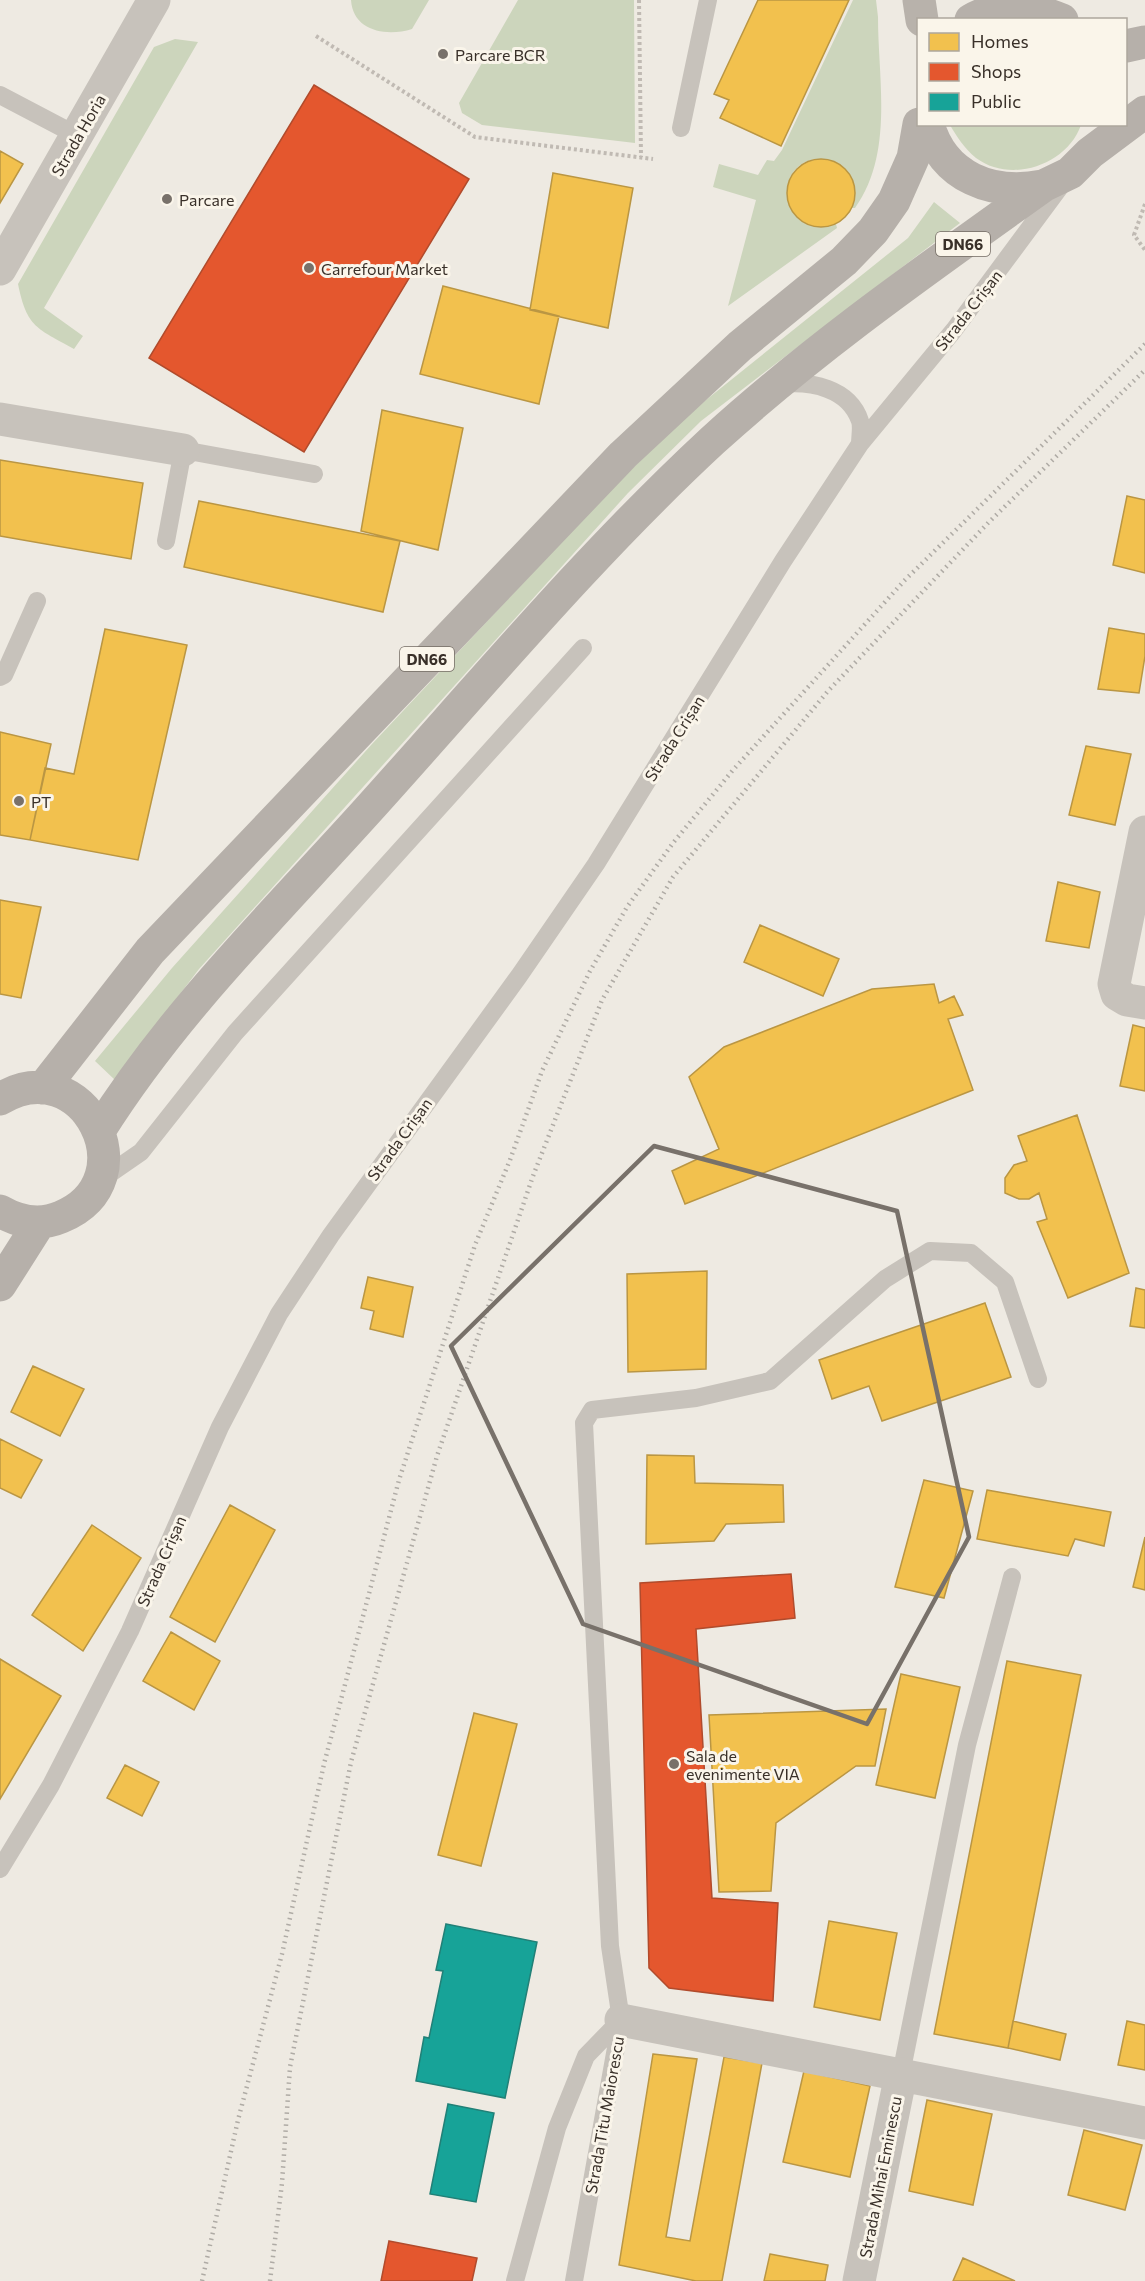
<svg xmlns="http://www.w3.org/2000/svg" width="1145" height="2281" viewBox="0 0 1145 2281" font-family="Commissioner,sans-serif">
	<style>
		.green { fill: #ccd5bc }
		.homes { fill: #f2c14e; stroke: #ba9643; stroke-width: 1.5 }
		.shops { fill: #e4572e; stroke: #b14b2c; stroke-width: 1.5 }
		.public { fill: #17a398; stroke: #218077; stroke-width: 1.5 }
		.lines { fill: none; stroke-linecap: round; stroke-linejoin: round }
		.path { stroke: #c0bab3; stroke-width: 4; stroke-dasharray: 3 3; stroke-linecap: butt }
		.service { stroke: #c7c2bb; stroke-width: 18 }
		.minor { stroke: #c7c2bb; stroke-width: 33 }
		.secondary { stroke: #b8b2ab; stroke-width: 33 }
		.primary { stroke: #b6b0aa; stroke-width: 33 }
		.rail { stroke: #afaba5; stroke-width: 4.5; stroke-dasharray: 1.5 4.5; stroke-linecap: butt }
		.marked { fill: none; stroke: #78716a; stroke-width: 4.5; stroke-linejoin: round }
		.poi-dot { fill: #78716a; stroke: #faf5ea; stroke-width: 2 }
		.labels { text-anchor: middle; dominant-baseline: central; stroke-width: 6; stroke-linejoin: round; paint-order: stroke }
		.shield { fill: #faf5ea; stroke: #736b63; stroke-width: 1.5 }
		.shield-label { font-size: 15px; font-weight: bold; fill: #393029 }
		.poi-label { font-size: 16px; fill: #393029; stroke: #faf5ea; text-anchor: start }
		.street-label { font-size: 16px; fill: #393029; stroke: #faf5ea }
	</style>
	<rect width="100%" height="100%" fill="#eeeae2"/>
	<path class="green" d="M351,0H429L412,29C386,37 353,31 351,0Z
		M518,0H634L635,143L482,125L462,113L459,103Z
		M853,0H876L878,17C878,80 894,153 855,208H852C856,194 856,180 845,169C838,162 828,159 819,159C771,161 778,241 836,224L837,228L728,306L756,200L713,187L719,164L758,175L767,160L774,161L782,150Z
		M175,39L198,42L44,308L83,336L74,349C37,328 27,328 18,284L154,47Z
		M950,125H1081C1067,165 1011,184 976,158C964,148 957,137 950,125Z
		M934,202L960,223L701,421L628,493L199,969L115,1080L95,1061L172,968L372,744L615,485L691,412L908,238Z"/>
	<path class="homes" d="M758,0H849L781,146L720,118L729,100L714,94Z
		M0,151L23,164L0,203Z
		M787 193a34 34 0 1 1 68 0a34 34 0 1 1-68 0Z
		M553,173L633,188L608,328L530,310Z
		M443,286L559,316L539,404L420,374Z
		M382,410L463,428L438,550L361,531Z
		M0,460L143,483L131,559L0,536Z
		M1127,496L1145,500V573L1113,565Z
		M199,501L400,541L383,612L184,567Z
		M1109,628L1145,634V656L1139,693L1098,689Z
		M105,629L187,645L138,860L30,840L45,768L74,774Z
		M0,732L51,744L30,840L0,835Z
		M1086,746L1131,754L1115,825L1069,815Z
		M1058,882L1100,892L1089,948L1046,941Z
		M0,900L41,907L21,998L0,994Z
		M760,925L839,959L823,996L744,962Z
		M934,984L939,1003L954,996L963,1015L948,1019L973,1090L685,1204L672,1171L719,1149L689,1077L724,1047L872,989Z
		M1133,1025L1145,1028V1091L1120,1086Z
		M1077,1115L1129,1273L1068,1298L1037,1222L1047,1219L1039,1193L1029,1199H1019L1005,1193V1178L1014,1165L1027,1161L1018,1136Z
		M707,1271L706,1369L628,1372L627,1274Z
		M368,1277L413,1287L403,1337L370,1329L374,1311L361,1308Z
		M1136,1288L1145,1290V1328L1130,1326Z
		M985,1303L1011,1377L882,1421L869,1386L832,1399L819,1360Z
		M33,1366L84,1389L60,1436L11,1412Z
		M0,1439L42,1460L21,1498L0,1488Z
		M647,1455L694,1456L695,1483L783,1485L784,1522L726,1524L714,1541L646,1544Z
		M924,1480L973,1491L944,1598L895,1587Z
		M987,1490L1111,1512L1104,1546L1075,1539L1068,1556L977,1539Z
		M230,1505L275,1530L215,1642L170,1617Z
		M92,1525L141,1558L83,1651L32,1615Z
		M1145,1537V1590L1133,1587Z
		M171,1632L220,1661L194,1710L143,1681Z
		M0,1659L61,1696L0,1799Z
		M1007,1661L1081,1675L1008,2048L934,2034Z
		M901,1674L960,1687L935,1798L876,1785Z
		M886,1709L875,1766H856L776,1823L771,1891L719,1892L709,1715Z
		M474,1713L517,1724L481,1866L438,1855Z
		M125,1765L159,1782L142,1816L107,1798Z
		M829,1921L897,1933L880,2020L814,2007Z
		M1013,2021L1066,2034L1060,2060L1008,2048Z
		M1127,2021L1145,2025V2070L1118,2065Z
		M653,2054L697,2059L666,2237L690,2241L724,2057L762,2063L722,2281H696L619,2265Z
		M804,2071L870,2086L850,2177L783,2162Z
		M927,2100L992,2114L973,2205L909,2191Z
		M1084,2130L1142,2145L1125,2210L1068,2195Z
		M770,2254L828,2265L825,2281H764Z
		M963,2258L1015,2281H953Z"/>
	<path class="shops" d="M314,85L469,179L304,452L149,358Z
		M791,1574L795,1618L696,1629L712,1898L778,1903L773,2001L669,1988L649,1968L640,1583Z
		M389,2241L477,2258L472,2281H381Z"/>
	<path class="public" d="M446,1924L537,1942L505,2098L416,2081L424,2037L429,2038L443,1971L436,1970Z
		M448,2104L494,2113L476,2202L430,2194Z"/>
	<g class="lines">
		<path class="path" d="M639,0L641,157
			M316,36L475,137L653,159
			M1145,204L1134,235L1145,250"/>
		<path class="service" d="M0,95L78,136
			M681,128L708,0
			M781,384C811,381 849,388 860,421C862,427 860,437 860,444
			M166,541L183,450L314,474
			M0,677L4,675L37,601
			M99,1181L141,1152L235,1033L583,648
			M0,1869L51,1785L130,1631L220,1427L279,1314L331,1235L519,976L596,864L783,561L860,444L954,330L1063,183
			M901,2074L967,1745L1012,1577
			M515,2281L557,2128L586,2056L621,2020
			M574,2281L621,2020L610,1946L584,1423L592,1410L696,1398L770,1381L885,1279L930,1251L971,1253L1005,1282L1038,1379"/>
		<path class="minor" d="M0,269L154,0
			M0,419L183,450
			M1145,832L1114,984L1117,994L1127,1000L1145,1003
			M621,2020L1145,2123
			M859,2281L901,2074"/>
		<path class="secondary" d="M919,0L922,20"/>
		<path class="primary" d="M971,20C1001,3 1031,7 1062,20
			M1126,46L1145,42
			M928,124C943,178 993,196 1043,186
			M43,1088L150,951L623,455L740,346L844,261L873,231L894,201L913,158L919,124
			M0,1099C83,1048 151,1180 61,1217C40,1226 19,1222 0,1211
			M99,1131C173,1013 274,914 367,811C479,687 589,555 712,441C815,347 930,267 1043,186L1070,173L1090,153L1145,112
			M0,1285L40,1222"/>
		<path class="rail" d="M202,2281L238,2120L282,1954L324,1764L399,1480L475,1245L510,1160L542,1071L590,971L627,907L673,843L733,770L904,581L1145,344
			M270,2281L282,2183L290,2067L351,1762L437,1456L533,1176L602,1000L673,877L828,691L989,522L1145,370"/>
	</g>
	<path class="marked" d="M654,1146L897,1211L969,1537L867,1724L583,1624L451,1346Z"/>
	<g class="poi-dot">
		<circle cx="443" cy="54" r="6"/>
		<circle cx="167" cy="199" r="6"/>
		<circle cx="309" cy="268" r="6"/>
		<circle cx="19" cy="801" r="6"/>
		<circle cx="674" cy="1764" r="6"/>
	</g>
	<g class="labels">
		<g class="shield">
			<rect x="936" y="232" width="54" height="24" rx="4.5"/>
			<rect x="400" y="647" width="54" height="24" rx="4.5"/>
		</g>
		<g class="shield-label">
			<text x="963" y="244">DN66</text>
			<text x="427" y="659">DN66</text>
		</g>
		<g class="poi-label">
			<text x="455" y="54">Parcare BCR</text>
			<text x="179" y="199">Parcare</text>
			<text x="321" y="268">Carrefour Market</text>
			<text x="31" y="801">PT</text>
			<text x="686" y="1755">Sala de<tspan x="686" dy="18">evenimente VIA</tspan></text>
		</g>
		<g class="street-label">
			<text transform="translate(78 135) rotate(-60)">Strada Horia</text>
			<text transform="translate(968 310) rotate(-52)">Strada Crișan</text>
			<text transform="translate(674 738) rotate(-58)">Strada Crișan</text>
			<text transform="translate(399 1139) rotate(-54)">Strada Crișan</text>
			<text transform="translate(161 1561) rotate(-66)">Strada Crișan</text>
			<text transform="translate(604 2115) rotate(-80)">Strada Titu Maiorescu</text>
			<text transform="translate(880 2177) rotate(-79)">Strada Mihai Eminescu</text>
		</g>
	</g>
	<rect x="917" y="18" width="210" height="108" fill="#faf5ea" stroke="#ada69d" stroke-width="1.5"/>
	<rect x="929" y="33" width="30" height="18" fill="#f2c14e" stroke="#ada69d" stroke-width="1.5"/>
	<text x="971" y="48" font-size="18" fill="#393029">Homes</text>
	<rect x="929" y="63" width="30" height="18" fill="#e4572e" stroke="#ada69d" stroke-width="1.5"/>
	<text x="971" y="78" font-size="18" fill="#393029">Shops</text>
	<rect x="929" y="93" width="30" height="18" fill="#17a398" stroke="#ada69d" stroke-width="1.5"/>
	<text x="971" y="108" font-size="18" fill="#393029">Public</text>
</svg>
